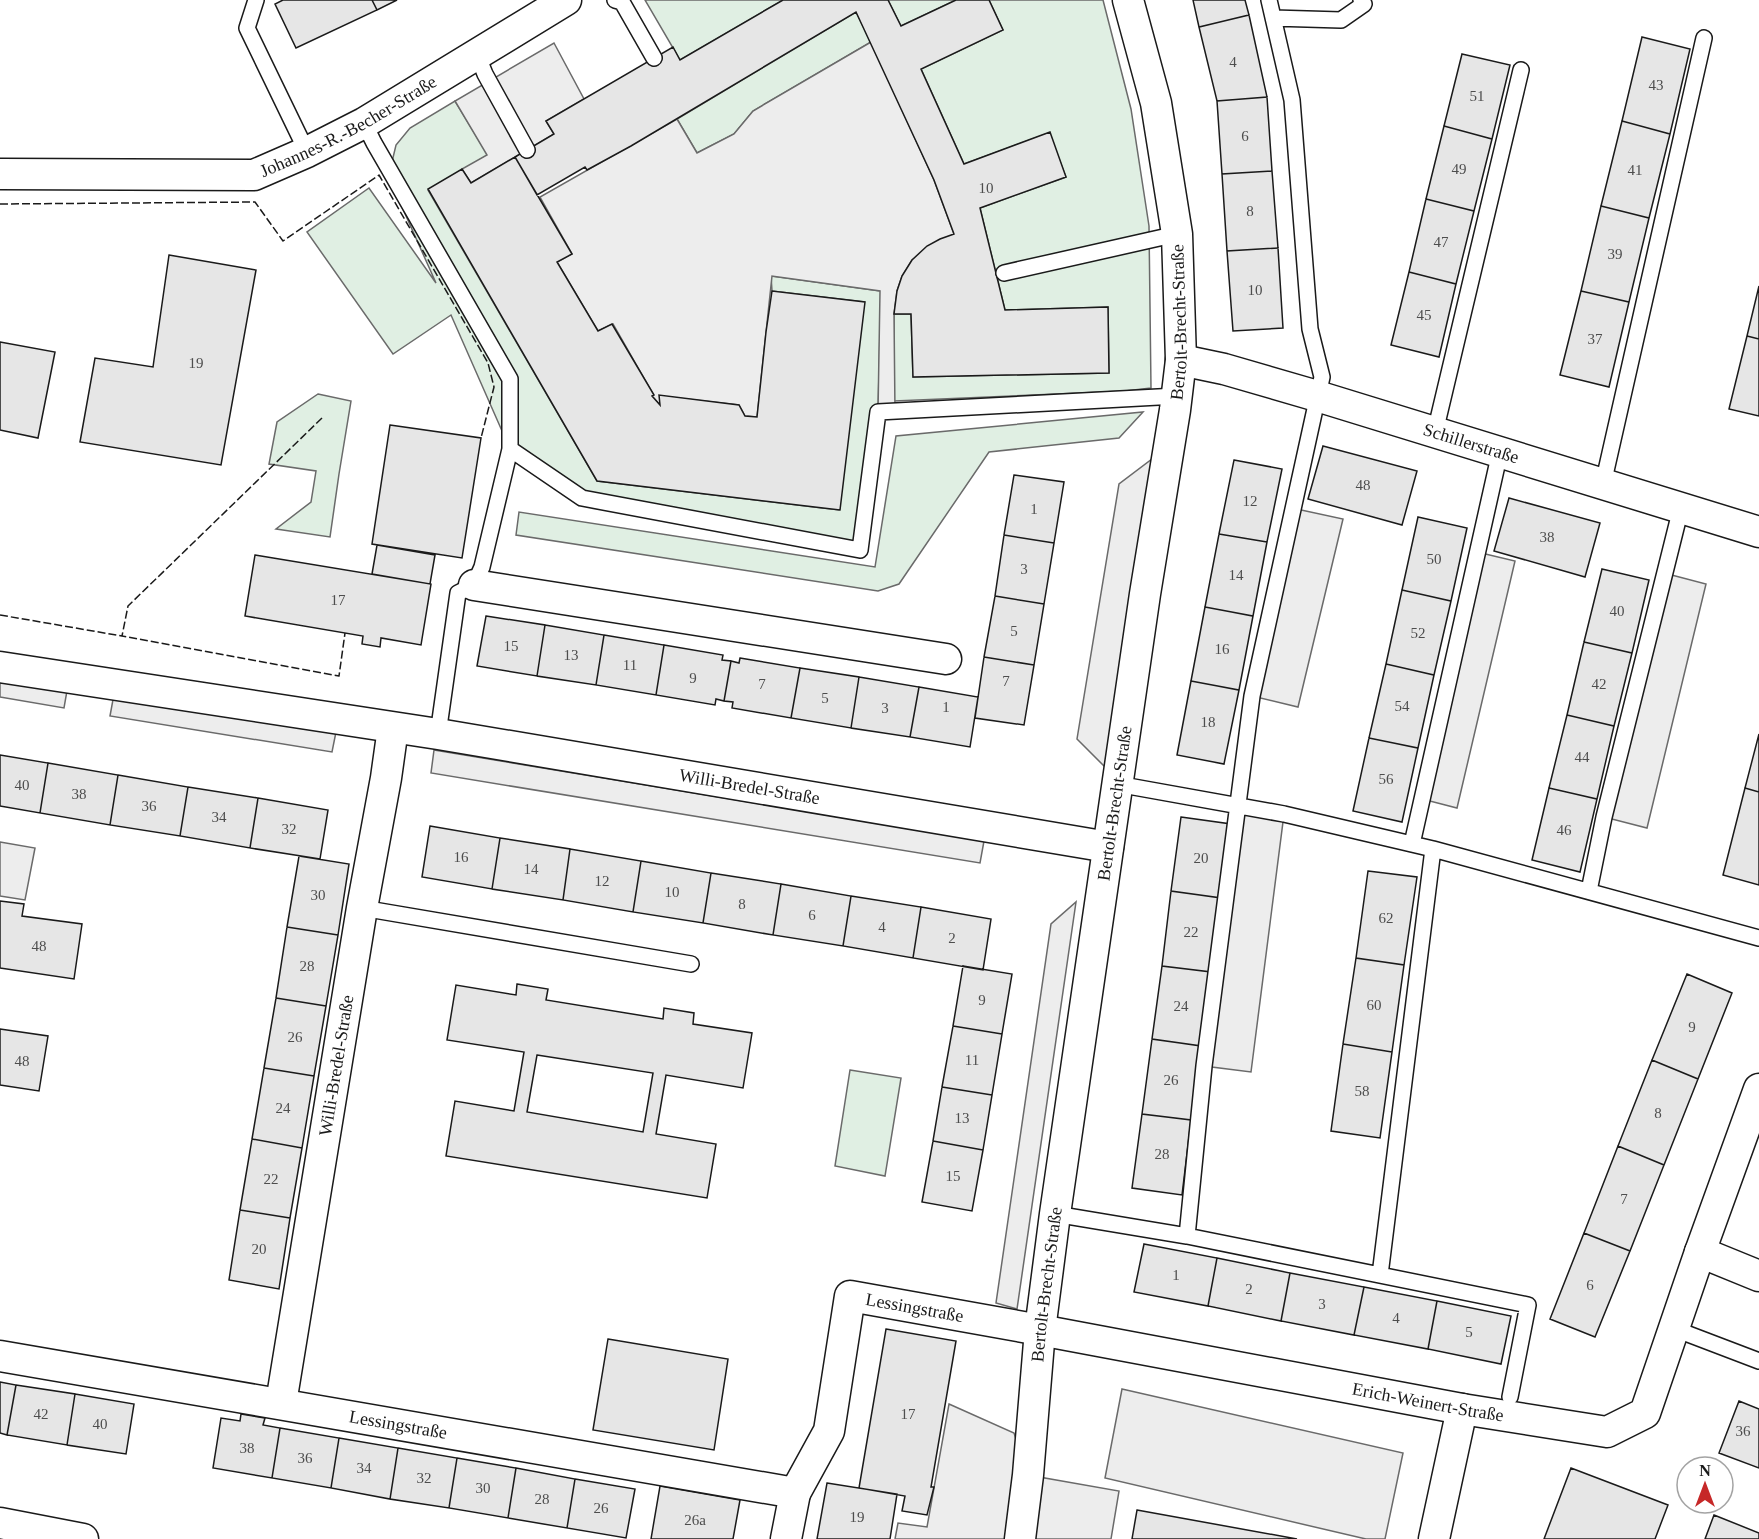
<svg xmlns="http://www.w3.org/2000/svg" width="1759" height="1539" viewBox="0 0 1759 1539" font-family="'Times New Roman',serif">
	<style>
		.green { fill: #e0efe3; stroke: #6a6a6a; stroke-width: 1.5 }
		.parking { fill: #ededed; stroke: #6a6a6a; stroke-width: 1.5 }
		.building { fill: #e6e6e6; stroke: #1a1a1a; stroke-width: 1.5; fill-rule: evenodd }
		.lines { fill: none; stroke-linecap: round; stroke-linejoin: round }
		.service-casing { stroke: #1a1a1a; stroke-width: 18 }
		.minor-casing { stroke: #1a1a1a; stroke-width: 33 }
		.service { stroke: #fff; stroke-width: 15 }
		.minor { stroke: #fff; stroke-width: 30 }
		.fence { stroke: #1a1a1a; stroke-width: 1.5; stroke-dasharray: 8 3; stroke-linecap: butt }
		.labels { text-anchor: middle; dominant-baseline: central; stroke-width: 4.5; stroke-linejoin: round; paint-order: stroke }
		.number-label { font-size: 15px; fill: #4d4d4d }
		.street-label { font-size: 18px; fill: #1a1a1a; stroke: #fff }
	</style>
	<rect width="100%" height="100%" fill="#fff"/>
	<path class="green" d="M645,0H783L680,60Z
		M888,0H956L901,26Z
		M989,0H1103L1131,109L1149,226L1151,388L1125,391L894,401V314H911L913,377L1109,373L1108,307L1005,310L980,208L1066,177L1049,133L964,164L921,69L1003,30Z
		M856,12L871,42L753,111L734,134L697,153L677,119Z
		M455,101L488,155L428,190L597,481L839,510L864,302L772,291L771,276L881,291L878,412L860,550L582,498L510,449L451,315L393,354L307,232L369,188L436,283L394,189L391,166L396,145L410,128Z
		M318,394L351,401L339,474L330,537L276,529L311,502L316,471L269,464L277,422Z
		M1143,412L1119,438L989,452L899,584L878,591L516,535L519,512L875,567L896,436Z
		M850,1070L901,1078L885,1176L835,1166Z"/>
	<path class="parking" d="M871,42L934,180L954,234L912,260L902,276L897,291L894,314L895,412H878L880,291L772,276L757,417L745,416L739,405L660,396V405L652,396L653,394L613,324L598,331L557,262L572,254L540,197L677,119L697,153L734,134L753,111Z
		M554,43L584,99L546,121L554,134L471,183L462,169L487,155L455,101Z
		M1156,456L1106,768L1077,739L1119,484Z
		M1292,508L1343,519L1298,707L1252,696Z
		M1477,552L1515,561L1457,808L1422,799Z
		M1664,573L1706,584L1647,828L1604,817Z
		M0,674L68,685L64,708L0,697Z
		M114,694L336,732L332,752L110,716Z
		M434,750L984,841L980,863L431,773Z
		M1238,805L1284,814L1251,1072L1204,1066Z
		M0,842L35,848L25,900L0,896Z
		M1076,902L1017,1309L996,1303L1051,924Z
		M1122,1389L1403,1453L1385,1539H1366L1105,1478Z
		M949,1404L1014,1433L1028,1475L1119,1491L1111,1539H895L898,1523L927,1527Z"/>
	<path class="building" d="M283,0H372L377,10L296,48L275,4Z
		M372,0H397L377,10Z
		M783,0H888L901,26L956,0H989L1003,30L921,69L964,164L1050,132L1066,177L980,208L1005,310L1108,307L1109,373L913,377L911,314H894L897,291L902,276L912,260L927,246L940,239L954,234L934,180L856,12L631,146L587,170L585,167L537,195L515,157L554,134L546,121L673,47L680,60Z
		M1193,0H1245L1249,15L1199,27Z
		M1249,15L1267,97L1217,101L1199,27Z
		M1642,37L1690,49L1670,134L1622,121Z
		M1462,54L1510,65L1492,139L1444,126Z
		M1267,97L1272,171L1222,174L1217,101Z
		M1622,121L1670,134L1649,218L1601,206Z
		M1444,126L1492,139L1474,211L1426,199Z
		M515,157L572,254L557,262L598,331L612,324L654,395L652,396L660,405L659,395L739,405L745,416L757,417L766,332L772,291L865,302L840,510L597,481L428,189L462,169L471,183Z
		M1272,171L1278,248L1227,251L1222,174Z
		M1426,199L1474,211L1456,284L1409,272Z
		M1601,206L1649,218L1629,302L1581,291Z
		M1278,248L1283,328L1233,331L1227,251Z
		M169,255L256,270L221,465L80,442L95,358L153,367Z
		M1409,272L1456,284L1439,357L1391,345Z
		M1759,286V339L1747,336Z
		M1581,291L1629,302L1609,387L1560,375Z
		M1747,336L1759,339V416L1729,409Z
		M0,342L55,352L38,438L0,430Z
		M390,425L481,438L462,558L372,544Z
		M1323,446L1417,471L1402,525L1308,499Z
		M1234,460L1282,469L1267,542L1219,534Z
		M1014,475L1064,482L1054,543L1004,535Z
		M1509,498L1600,523L1585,577L1494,551Z
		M1418,517L1467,528L1451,601L1402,590Z
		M1219,534L1267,542L1253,616L1205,607Z
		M1004,535L1054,543L1044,604L995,596Z
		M377,545L435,555L430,584L372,574Z
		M255,555L431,584L421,645L381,638L380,647L362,644L363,636L245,616Z
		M1602,569L1649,580L1632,653L1584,642Z
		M1402,590L1451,601L1434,675L1386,664Z
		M995,596L1044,604L1034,665L984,657Z
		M1205,607L1253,616L1239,690L1191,681Z
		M486,616L545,625L537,676L477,666Z
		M545,625L604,635L596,685L537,676Z
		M604,635L664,645L656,695L596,685Z
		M1584,642L1632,653L1614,726L1567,715Z
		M664,645L723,655L722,660L731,661L724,701L716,699L715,705L656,695Z
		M984,657L1034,665L1024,725L975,718Z
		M740,658L800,668L791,718L732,708L733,702L724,701L731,661L739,663Z
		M1386,664L1434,675L1418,748L1369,738Z
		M800,668L859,677L851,728L791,718Z
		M859,677L919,687L910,737L851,728Z
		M1191,681L1239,690L1224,764L1177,755Z
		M919,687L978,697L970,747L910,737Z
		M1567,715L1614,726L1597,799L1549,788Z
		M1759,734V792L1745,788Z
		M1369,738L1418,748L1402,822L1353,811Z
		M0,755L48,763L40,813L0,806Z
		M48,763L118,775L110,825L40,813Z
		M118,775L188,787L180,836L110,825Z
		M188,787L258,798L250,848L180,836Z
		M1549,788L1597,799L1580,872L1532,860Z
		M1745,788L1759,792V885L1723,875Z
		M258,798L328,810L320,859L250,848Z
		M1181,817L1231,824L1221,898L1171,891Z
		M430,826L500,838L492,889L422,877Z
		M500,838L570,849L563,900L492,889Z
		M570,849L641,861L633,912L563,900Z
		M299,856L349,864L338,935L287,927Z
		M641,861L711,873L703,923L633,912Z
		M1368,871L1417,877L1404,965L1356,958Z
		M711,873L781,884L773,935L703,923Z
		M781,884L851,896L843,946L773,935Z
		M1171,891L1221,898L1211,972L1162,966Z
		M851,896L921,907L913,958L843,946Z
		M0,901L24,904L22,916L82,924L74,979L0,968Z
		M921,907L991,919L983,970L913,958Z
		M287,927L338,935L326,1006L276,998Z
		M1356,958L1404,965L1392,1052L1343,1044Z
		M963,966L1012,974L1002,1034L953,1026Z
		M1162,966L1211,972L1201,1046L1152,1039Z
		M1687,974L1732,993L1698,1079L1652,1060Z
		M517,984L548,989L546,1000L663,1019L664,1008L694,1013L693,1024L752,1033L743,1088L666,1075L656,1134L716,1144L707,1198L446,1156L455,1101L514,1111L524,1052L447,1040L456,985L516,995ZM537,1055L653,1073L643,1132L527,1112Z
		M276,998L326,1006L314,1076L264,1068Z
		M953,1026L1002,1034L992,1095L942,1087Z
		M0,1029L48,1036L39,1091L0,1085Z
		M1152,1039L1201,1046L1191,1120L1142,1114Z
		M1343,1044L1392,1052L1380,1138L1331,1131Z
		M1652,1060L1698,1079L1664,1165L1618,1146Z
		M264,1068L314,1076L302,1148L252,1139Z
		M942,1087L992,1095L983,1150L933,1141Z
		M1142,1114L1191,1120L1182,1195L1132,1188Z
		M252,1139L302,1148L290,1218L240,1210Z
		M933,1141L983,1150L972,1211L922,1202Z
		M1618,1146L1664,1165L1630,1251L1584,1233Z
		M240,1210L290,1218L279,1289L229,1280Z
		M1584,1233L1630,1251L1595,1337L1550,1319Z
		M1144,1244L1217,1258L1208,1306L1134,1292Z
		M1217,1258L1290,1273L1281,1321L1208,1306Z
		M1290,1273L1364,1287L1354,1335L1281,1321Z
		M1364,1287L1437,1301L1428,1349L1354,1335Z
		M1437,1301L1511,1316L1501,1364L1428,1349Z
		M886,1329L956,1341L931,1487H934L927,1515L902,1511L905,1496L859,1488Z
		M608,1339L728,1359L714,1450L593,1430Z
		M0,1382L16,1385L7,1435L0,1433Z
		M16,1385L75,1394L67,1445L7,1435Z
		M75,1394L134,1404L126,1454L67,1445Z
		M1739,1401L1759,1409V1468L1719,1453Z
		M241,1414L265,1418L263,1425L280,1428L272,1478L213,1468L221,1418L240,1421Z
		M280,1428L339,1438L331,1488L272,1478Z
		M339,1438L398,1448L390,1499L331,1488Z
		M398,1448L457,1458L449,1508L390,1499Z
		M457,1458L516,1468L508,1518L449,1508Z
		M516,1468L575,1479L567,1528L508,1518Z
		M1571,1468L1668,1505L1655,1539H1544Z
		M575,1479L635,1489L626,1538L567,1528Z
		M827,1483L897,1494L890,1539H817Z
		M660,1486L740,1500L733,1539H651Z
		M1137,1510L1297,1539H1132Z
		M1714,1515L1759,1533V1539H1705Z"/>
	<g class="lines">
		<defs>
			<path id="service" d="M256,0L247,28L307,152
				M615,0L622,2L654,58
				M1273,18L1341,20L1364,4L1361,0
				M477,54L485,74L527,150
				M364,123L374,143L510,379V449L482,567L474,585L458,593L438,734
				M1004,273L1177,234
				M1435,432L1521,70
				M510,449L582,498L860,550L878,412L1177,396
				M1603,484L1704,38
				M1117,784L1284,814L1433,849L1759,938
				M1412,844L1500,452
				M1589,891L1604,817L1681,508
				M362,908L691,964
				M1055,1214L1187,1236L1528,1305L1510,1397
				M1187,1236L1204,1066L1252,696L1322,377L1310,329L1292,100L1269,0
				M1380,1275L1433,849
				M1675,1329L1759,1361"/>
			<g id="minor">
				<path id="s1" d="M0,174L254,175L307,152L364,123L566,0"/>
				<path id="s2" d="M1181,360L1224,369L1317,396L1759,532"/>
				<path d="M474,585L946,659"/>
				<path id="s3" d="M0,667L438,734L1108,847"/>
				<path d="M1700,1252L1759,1276"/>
				<path id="s4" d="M0,1356L795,1493L786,1539"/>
				<path id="s5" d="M281,1403L362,908L386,778L393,728"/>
				<path id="s6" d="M795,1493L829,1431L850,1296L1040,1330L1462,1409L1607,1432L1645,1413L1700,1252L1759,1089"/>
				<path d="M0,1523L83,1539"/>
				<path id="s7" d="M1020,1539L1028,1475L1040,1330L1055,1214L1145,594L1175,410L1181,360L1177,234L1156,103L1128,0"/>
				<path d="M1434,1539L1462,1409"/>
			</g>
		</defs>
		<use href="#service" class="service-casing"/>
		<use href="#minor" class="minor-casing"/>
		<use href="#service" class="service"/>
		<use href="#minor" class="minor"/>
		<path class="fence" d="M0,204L255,202L283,241L379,175L488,363L494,387L481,438
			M322,418L128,606L122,636L339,676L345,633
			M0,615L122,636"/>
	</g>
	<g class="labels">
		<g class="number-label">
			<text x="1233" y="62">4</text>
			<text x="1656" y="85">43</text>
			<text x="1477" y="96">51</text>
			<text x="1245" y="136">6</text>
			<text x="1459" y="169">49</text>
			<text x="1635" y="170">41</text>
			<text x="986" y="188">10</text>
			<text x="1250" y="211">8</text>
			<text x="1441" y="242">47</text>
			<text x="1615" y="254">39</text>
			<text x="1255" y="290">10</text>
			<text x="1424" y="315">45</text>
			<text x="1595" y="339">37</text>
			<text x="196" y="363">19</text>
			<text x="1363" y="485">48</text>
			<text x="1250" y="501">12</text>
			<text x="1034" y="509">1</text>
			<text x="1547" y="537">38</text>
			<text x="1434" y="559">50</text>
			<text x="1024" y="569">3</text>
			<text x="1236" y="575">14</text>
			<text x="338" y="600">17</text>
			<text x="1617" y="611">40</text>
			<text x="1014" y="631">5</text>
			<text x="1418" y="633">52</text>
			<text x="511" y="646">15</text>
			<text x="1222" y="649">16</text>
			<text x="571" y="655">13</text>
			<text x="630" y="665">11</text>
			<text x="693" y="678">9</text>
			<text x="1006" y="681">7</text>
			<text x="762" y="684">7</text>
			<text x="1599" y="684">42</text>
			<text x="825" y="698">5</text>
			<text x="1402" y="706">54</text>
			<text x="946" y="707">1</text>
			<text x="885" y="708">3</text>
			<text x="1208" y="722">18</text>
			<text x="1582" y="757">44</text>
			<text x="1386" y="779">56</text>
			<text x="22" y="785">40</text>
			<text x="79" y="794">38</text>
			<text x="149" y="806">36</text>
			<text x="219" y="817">34</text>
			<text x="289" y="829">32</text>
			<text x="1564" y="830">46</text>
			<text x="461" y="857">16</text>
			<text x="1201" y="858">20</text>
			<text x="531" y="869">14</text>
			<text x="602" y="881">12</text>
			<text x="672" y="892">10</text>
			<text x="318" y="895">30</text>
			<text x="742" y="904">8</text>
			<text x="812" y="915">6</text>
			<text x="1386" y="918">62</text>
			<text x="882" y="927">4</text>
			<text x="1191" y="932">22</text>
			<text x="952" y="938">2</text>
			<text x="39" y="946">48</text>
			<text x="307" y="966">28</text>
			<text x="982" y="1000">9</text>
			<text x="1374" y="1005">60</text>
			<text x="1181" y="1006">24</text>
			<text x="1692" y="1027">9</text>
			<text x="295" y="1037">26</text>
			<text x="972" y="1060">11</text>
			<text x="22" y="1061">48</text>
			<text x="1171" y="1080">26</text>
			<text x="1362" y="1091">58</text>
			<text x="283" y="1108">24</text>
			<text x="1658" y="1113">8</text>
			<text x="962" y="1118">13</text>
			<text x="1162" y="1154">28</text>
			<text x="953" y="1176">15</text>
			<text x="271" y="1179">22</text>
			<text x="1624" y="1199">7</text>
			<text x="259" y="1249">20</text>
			<text x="1176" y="1275">1</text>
			<text x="1590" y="1285">6</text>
			<text x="1249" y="1289">2</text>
			<text x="1322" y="1304">3</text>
			<text x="1396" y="1318">4</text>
			<text x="1469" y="1332">5</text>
			<text x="41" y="1414">42</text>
			<text x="908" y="1414">17</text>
			<text x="100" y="1424">40</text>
			<text x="1743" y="1431">36</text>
			<text x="247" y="1448">38</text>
			<text x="305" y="1458">36</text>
			<text x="364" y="1468">34</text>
			<text x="424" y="1478">32</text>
			<text x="483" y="1488">30</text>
			<text x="542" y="1499">28</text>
			<text x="601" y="1508">26</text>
			<text x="857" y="1517">19</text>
			<text x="695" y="1520">26a</text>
		</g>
		<g class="street-label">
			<text stroke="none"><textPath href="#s1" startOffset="360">Johannes-R.-Becher-Straße</textPath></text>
			<text stroke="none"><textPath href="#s7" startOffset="1228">Bertolt-Brecht-Straße</textPath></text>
			<text stroke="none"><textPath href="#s2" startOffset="302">Schillerstraße</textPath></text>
			<text stroke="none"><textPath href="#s3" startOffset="759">Willi-Bredel-Straße</textPath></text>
			<text stroke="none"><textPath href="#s7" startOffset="742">Bertolt-Brecht-Straße</textPath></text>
			<text stroke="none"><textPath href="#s5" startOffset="342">Willi-Bredel-Straße</textPath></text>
			<text stroke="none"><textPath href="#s7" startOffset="256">Bertolt-Brecht-Straße</textPath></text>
			<text stroke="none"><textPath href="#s6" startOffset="273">Lessingstraße</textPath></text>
			<text stroke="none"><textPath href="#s6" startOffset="795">Erich-Weinert-Straße</textPath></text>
			<text stroke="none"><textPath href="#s4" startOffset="404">Lessingstraße</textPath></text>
		</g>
	</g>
	<g transform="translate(1705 1485)"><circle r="28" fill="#ffffff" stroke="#a3a3a3" stroke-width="1.5"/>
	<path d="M0-4.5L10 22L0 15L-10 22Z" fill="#c62828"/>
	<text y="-9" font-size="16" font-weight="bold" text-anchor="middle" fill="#1a1a1a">N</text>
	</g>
</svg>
